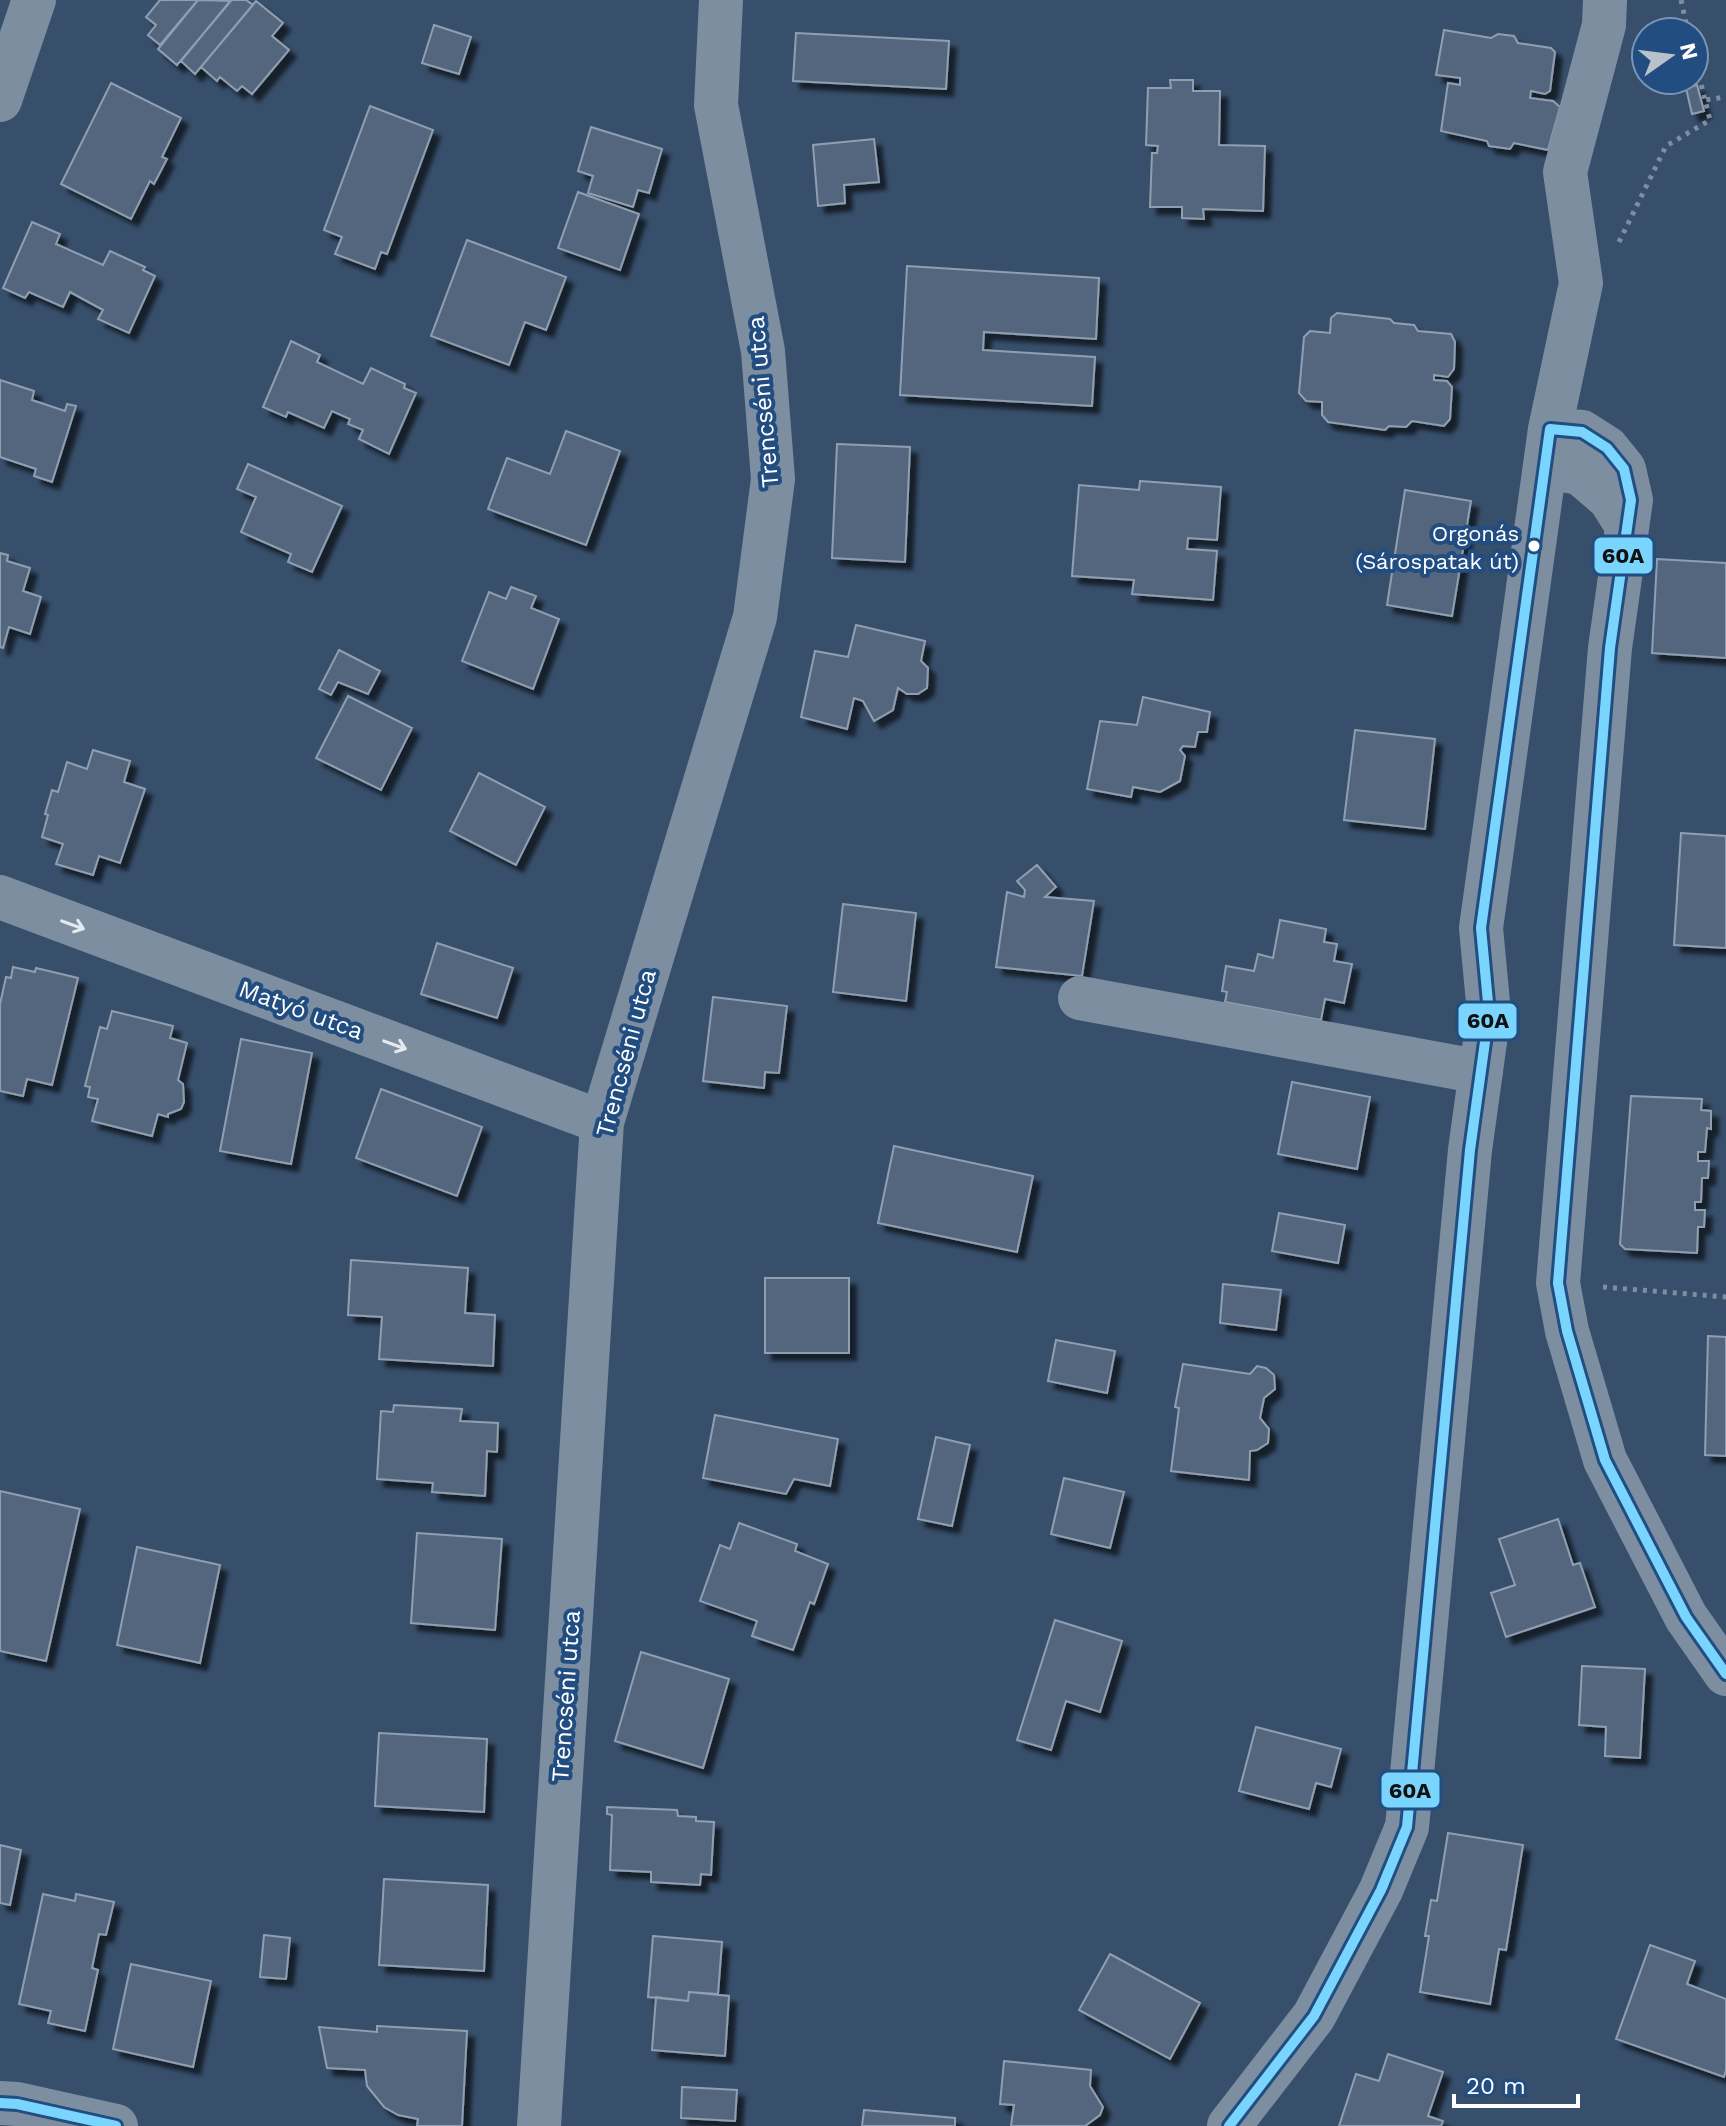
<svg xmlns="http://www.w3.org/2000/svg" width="1726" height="2126" viewBox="0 0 1726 2126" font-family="'Work Sans',sans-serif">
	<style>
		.building { fill: #52667d; stroke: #909fb0; stroke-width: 2; filter: url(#shadow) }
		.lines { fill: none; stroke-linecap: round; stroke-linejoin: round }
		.path { stroke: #7d8ea1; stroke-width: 5; stroke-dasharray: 4 6; stroke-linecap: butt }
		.minor { stroke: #7d8ea1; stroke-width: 44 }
		.bus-1-casing { stroke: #214d81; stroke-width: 16 }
		.bus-1 { stroke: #7ad5fe; stroke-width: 10 }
		.oneway { stroke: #e5e8ec }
		.bus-dot { fill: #fff; stroke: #214d81; stroke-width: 3 }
		.labels { text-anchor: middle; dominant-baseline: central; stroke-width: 8; stroke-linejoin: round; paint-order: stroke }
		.bus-label { font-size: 22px; fill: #fff; stroke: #214d81; text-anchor: end }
		.street-label { font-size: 24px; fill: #fff; stroke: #214d81 }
		.line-badge { stroke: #214d81; stroke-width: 3 }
		.pale-badge-label { font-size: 22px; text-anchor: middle; font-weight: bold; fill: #111 }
	</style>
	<defs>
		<filter id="shadow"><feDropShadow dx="7" dy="7" stdDeviation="2" flood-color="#0009"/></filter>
	</defs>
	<rect width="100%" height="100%" fill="#374f6b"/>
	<path class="building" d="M160,0H198L160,45L148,35L156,25L146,17Z
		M198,0L231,1L177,65L158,49Z
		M246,0L253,5L195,74L181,61L231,0Z
		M256,1L283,23L272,36L289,50L252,94L242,86L237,91L220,77L217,81L201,67Z
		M434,25L471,37L459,74L422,63Z
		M1444,30L1491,38L1498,34L1514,36L1518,43L1551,48L1555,52L1550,91L1545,94L1531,91L1530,98L1553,101L1560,107L1548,150L1514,143L1510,149L1489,146L1487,141L1441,131L1448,83L1460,85V78L1436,75Z
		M796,33L949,41L946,89L793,81Z
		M1170,80H1193V91H1220L1219,145L1265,146L1263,211L1203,209L1204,219L1182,218V207H1150L1152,153H1157L1158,146L1146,145L1148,88H1171Z
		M111,83L181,118L162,157L167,159L154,184L150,181L131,219L61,184Z
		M1697,85L1704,111L1692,114L1686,88Z
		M370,106L433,130L387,254L381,252L375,269L335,254L342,237L324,230Z
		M591,127L662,149L649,193L638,190L633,207L588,193L593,176L578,171Z
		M874,139L879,182L844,185L845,203L818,206L813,145Z
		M578,192L639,214L620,270L558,248Z
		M32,222L60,234L56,244L103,265L110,251L145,267L143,270L155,276L129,333L98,319L103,310L70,292L63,307L29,292L25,298L3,288Z
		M467,240L566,277L546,330L525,322L509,365L431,336Z
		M907,266L1099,278L1096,339L984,332L983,350L1095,357L1092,406L900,395Z
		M1337,313L1390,319L1394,323L1414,325L1418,331L1451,334L1455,342L1454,369L1448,377L1434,375V380L1447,381L1452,387L1450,419L1444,426L1412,421L1406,427L1389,426L1385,430L1328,422L1322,415V402L1306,401L1299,393L1304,337L1310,331L1330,333L1331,318Z
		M291,341L320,355L317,362L363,384L371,368L405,384L404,388L416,393L389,454L359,439L363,430L348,424L350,419L332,411L324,428L288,412L286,417L263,407Z
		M0,380L34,391L32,400L65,411L67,404L76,406L52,482L34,476L36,469L0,457Z
		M566,431L620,451L586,545L488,509L507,458L550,474Z
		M837,444L910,447L905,562L832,558Z
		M248,464L342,506L312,572L288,562L291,554L241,532L256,497L237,489Z
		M1140,481L1221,487L1217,540L1188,538L1187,549L1217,551L1213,600L1132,594L1134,580L1072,576L1079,485L1139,490Z
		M1405,490L1471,501L1452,616L1387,605Z
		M0,553L8,555L7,561L30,568L23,591L41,597L30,634L9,627L3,648L0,647Z
		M1657,559L1726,563V658L1652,653Z
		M511,587L536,596L531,608L559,619L533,689L462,661L489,592L506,599Z
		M856,625L925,641L921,661L928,668L927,688L918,694H907L898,688L893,710L874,721L863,701L854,698L847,729L801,717L815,651L848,657Z
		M339,650L380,671L368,694L338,682L331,695L319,689Z
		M348,696L412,728L381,790L316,758Z
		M1143,697L1210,712L1207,732H1198L1195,747L1183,746L1180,750L1185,756L1180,781L1160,792L1133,787L1131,797L1087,789L1100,721L1137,725Z
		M1355,730L1435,739L1425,829L1344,820Z
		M93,750L130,761L124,782L145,789L120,863L99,856L93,875L56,864L63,844L42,837L48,815L45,814L52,790L58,792L67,762L87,769Z
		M479,773L545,807L516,865L450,831Z
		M1681,833L1726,836V948L1674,945Z
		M1037,865L1056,887L1045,897L1094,901L1082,976L996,967L1007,892L1024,897L1025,890L1017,881Z
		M843,904L916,913L906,1001L833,992Z
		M1280,920L1326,929L1324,942L1337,944L1334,961L1352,964L1344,1003L1325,999L1321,1020L1225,1002L1227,992L1222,991L1226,966L1254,971L1258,954L1273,958Z
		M437,943L513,968L497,1018L421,994Z
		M13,967L35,972L36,968L78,978L52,1085L27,1079L23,1096L0,1091V1004L6,977L11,978Z
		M713,997L787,1006L779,1073L765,1072L764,1088L703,1081Z
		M112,1011L173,1026L170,1038L187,1043L178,1080L183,1084L184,1102L181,1109L168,1114V1117L158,1114L152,1136L92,1121L98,1099L88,1097L90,1087L85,1086L100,1027L107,1029Z
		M241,1039L312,1053L291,1164L220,1151Z
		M1292,1082L1370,1097L1357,1169L1278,1154Z
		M381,1089L482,1127L457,1196L356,1158Z
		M1631,1096L1702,1099L1701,1110L1711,1111V1129L1707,1128L1705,1152H1698V1161H1709L1708,1178H1702L1701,1202H1695V1210H1705L1704,1227H1698L1697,1253L1625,1249L1620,1244Z
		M894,1146L1033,1176L1017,1252L878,1223Z
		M1279,1213L1345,1225L1338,1263L1272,1251Z
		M351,1260L468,1268L465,1313L495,1315L493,1366L379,1359L382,1317L348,1315Z
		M765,1278H849V1353H765Z
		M1223,1284L1281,1290L1276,1330L1220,1323Z
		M1708,1336L1726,1337V1456L1705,1455Z
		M1056,1340L1115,1351L1107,1393L1048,1381Z
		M1183,1364L1250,1374L1257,1366L1266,1368L1274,1375L1275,1389L1264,1398L1260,1418L1269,1429L1268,1443L1257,1450L1250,1451L1249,1480L1171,1471L1179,1408L1175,1407Z
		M394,1405L462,1409L460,1421L498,1423L497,1452L487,1451L485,1496L432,1492L433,1483L377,1479L381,1411L393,1412Z
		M715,1415L838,1439L830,1486L794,1479L786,1494L703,1478Z
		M936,1437L970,1445L952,1526L918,1519Z
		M1064,1478L1124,1492L1110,1548L1051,1534Z
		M0,1491L80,1509L46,1661L0,1651Z
		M1558,1519L1573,1565L1580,1563L1595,1607L1506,1637L1491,1593L1515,1585L1499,1539Z
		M739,1523L797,1544L795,1551L828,1564L814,1604L810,1602L793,1650L752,1636L757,1621L700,1601L720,1545L730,1549Z
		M417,1533L502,1539L495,1630L411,1623Z
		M137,1547L220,1565L200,1663L117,1645Z
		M1055,1620L1122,1641L1100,1712L1066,1701L1051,1750L1017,1740Z
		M641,1652L729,1679L703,1768L615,1741Z
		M1582,1666L1645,1669L1640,1758L1605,1756L1606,1727L1579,1725Z
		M1256,1727L1341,1749L1331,1787L1316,1783L1309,1809L1239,1791Z
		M379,1733L487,1739L484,1812L375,1806Z
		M607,1807L677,1810L678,1816L696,1817V1821L714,1822L711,1875L701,1874L700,1885L651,1882V1872L610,1870L612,1815L607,1814Z
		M1448,1833L1523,1845L1506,1950L1499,1949L1490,2004L1420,1992L1429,1936H1425L1431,1900L1437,1901Z
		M0,1845L21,1850L10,1905L0,1903Z
		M384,1879L488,1885L484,1971L379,1965Z
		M43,1894L75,1901L76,1894L114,1902L106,1935L99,1934L92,1968L98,1970L85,2031L48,2023L51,2011L19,2004Z
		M264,1935L290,1938L286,1979L260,1977Z
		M653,1936L722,1942L718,1994L689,1992L688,2001L648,1997Z
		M1650,1945L1695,1961L1687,1984L1726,1999V2070L1724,2077L1616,2039Z
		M1110,1954L1200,2003L1170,2059L1079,2010Z
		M131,1964L211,1981L193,2067L113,2049Z
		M689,1992L729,1996L725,2056L652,2050L656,1997L688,2001Z
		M377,2026L467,2031L462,2126H417L418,2119L398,2115L384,2107L367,2086L365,2070L327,2068L319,2027L377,2032Z
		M1388,2054L1443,2072L1428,2116L1443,2121L1441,2126H1339L1356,2074L1379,2081Z
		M1004,2061L1091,2070L1090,2086L1103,2107L1100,2115L1085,2126H1011L1014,2105L1000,2104Z
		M682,2087L737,2090L735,2121L681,2118Z
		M864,2110L955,2118V2126H862Z"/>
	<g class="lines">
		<path class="path" d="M1681,0L1688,32
			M1694,56L1705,100
			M1619,242L1666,146L1710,120L1705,100L1726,97
			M1603,1287L1726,1297"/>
		<path class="minor" d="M0,100L34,0
			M1550,429L1582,432L1607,448L1624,469L1631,500L1610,648L1558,1283L1567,1331L1605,1460L1686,1617L1726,1674
			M1545,467L1580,473L1610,499L1627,526
			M0,897L602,1122
			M1080,998L1481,1072
			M0,2103L17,2104L116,2126
			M539,2126L602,1122L755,617L773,479L763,351L716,105L721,0
			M1229,2126L1314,2016L1381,1890L1407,1827L1470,1150L1489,1013L1481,928L1550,429L1581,283L1565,172L1604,25L1605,0"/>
		<defs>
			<path id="bus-1" d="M0,2103L17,2104L116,2126
				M1229,2126L1314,2016L1381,1890L1407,1827L1470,1150L1489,1013L1481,928L1550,429L1582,432L1607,448L1624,469L1631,500L1610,648L1558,1283L1567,1331L1605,1460L1686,1617L1726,1674"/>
		</defs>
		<use href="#bus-1" class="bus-1-casing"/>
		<use href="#bus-1" class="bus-1"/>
	</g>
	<defs><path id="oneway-shaft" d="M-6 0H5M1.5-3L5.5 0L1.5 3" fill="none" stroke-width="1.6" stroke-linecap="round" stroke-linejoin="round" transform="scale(2)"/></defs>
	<g class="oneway">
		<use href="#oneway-shaft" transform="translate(73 925) rotate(20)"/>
		<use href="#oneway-shaft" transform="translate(395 1045) rotate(20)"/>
	</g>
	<circle class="bus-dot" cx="1534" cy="546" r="7"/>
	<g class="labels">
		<g class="bus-label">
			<text x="1519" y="533">Orgonás<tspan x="1519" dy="28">(Sárospatak út)</tspan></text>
		</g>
		<g class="street-label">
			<text transform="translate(763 402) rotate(-95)">Trencséni utca</text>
			<text transform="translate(301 1010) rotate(20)">Matyó utca</text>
			<text transform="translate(626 1053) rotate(-75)">Trencséni utca</text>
			<text transform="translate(566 1696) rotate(-86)">Trencséni utca</text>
		</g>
	</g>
	<g class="line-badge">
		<rect x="1593" y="536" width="61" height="39" rx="8" fill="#7ad5fe"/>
		<rect x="1457" y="1002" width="61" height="38" rx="8" fill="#7ad5fe"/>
		<rect x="1380" y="1771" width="61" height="38" rx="8" fill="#7ad5fe"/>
	</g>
	<g class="pale-badge-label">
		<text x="1623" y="563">60A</text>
		<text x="1488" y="1028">60A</text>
		<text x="1410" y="1798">60A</text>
	</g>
	<g transform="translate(1670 56) rotate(76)"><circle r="38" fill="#214d81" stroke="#7a94b3" stroke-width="2"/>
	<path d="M0-6L14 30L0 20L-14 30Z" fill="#b9c1cb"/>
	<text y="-12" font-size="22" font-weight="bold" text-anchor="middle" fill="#ffffff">N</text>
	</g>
	<path d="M1454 2094v12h124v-12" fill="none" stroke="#ffffff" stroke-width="4"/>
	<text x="1466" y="2094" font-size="24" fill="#ffffff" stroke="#214d81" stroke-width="6" paint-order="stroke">20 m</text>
</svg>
